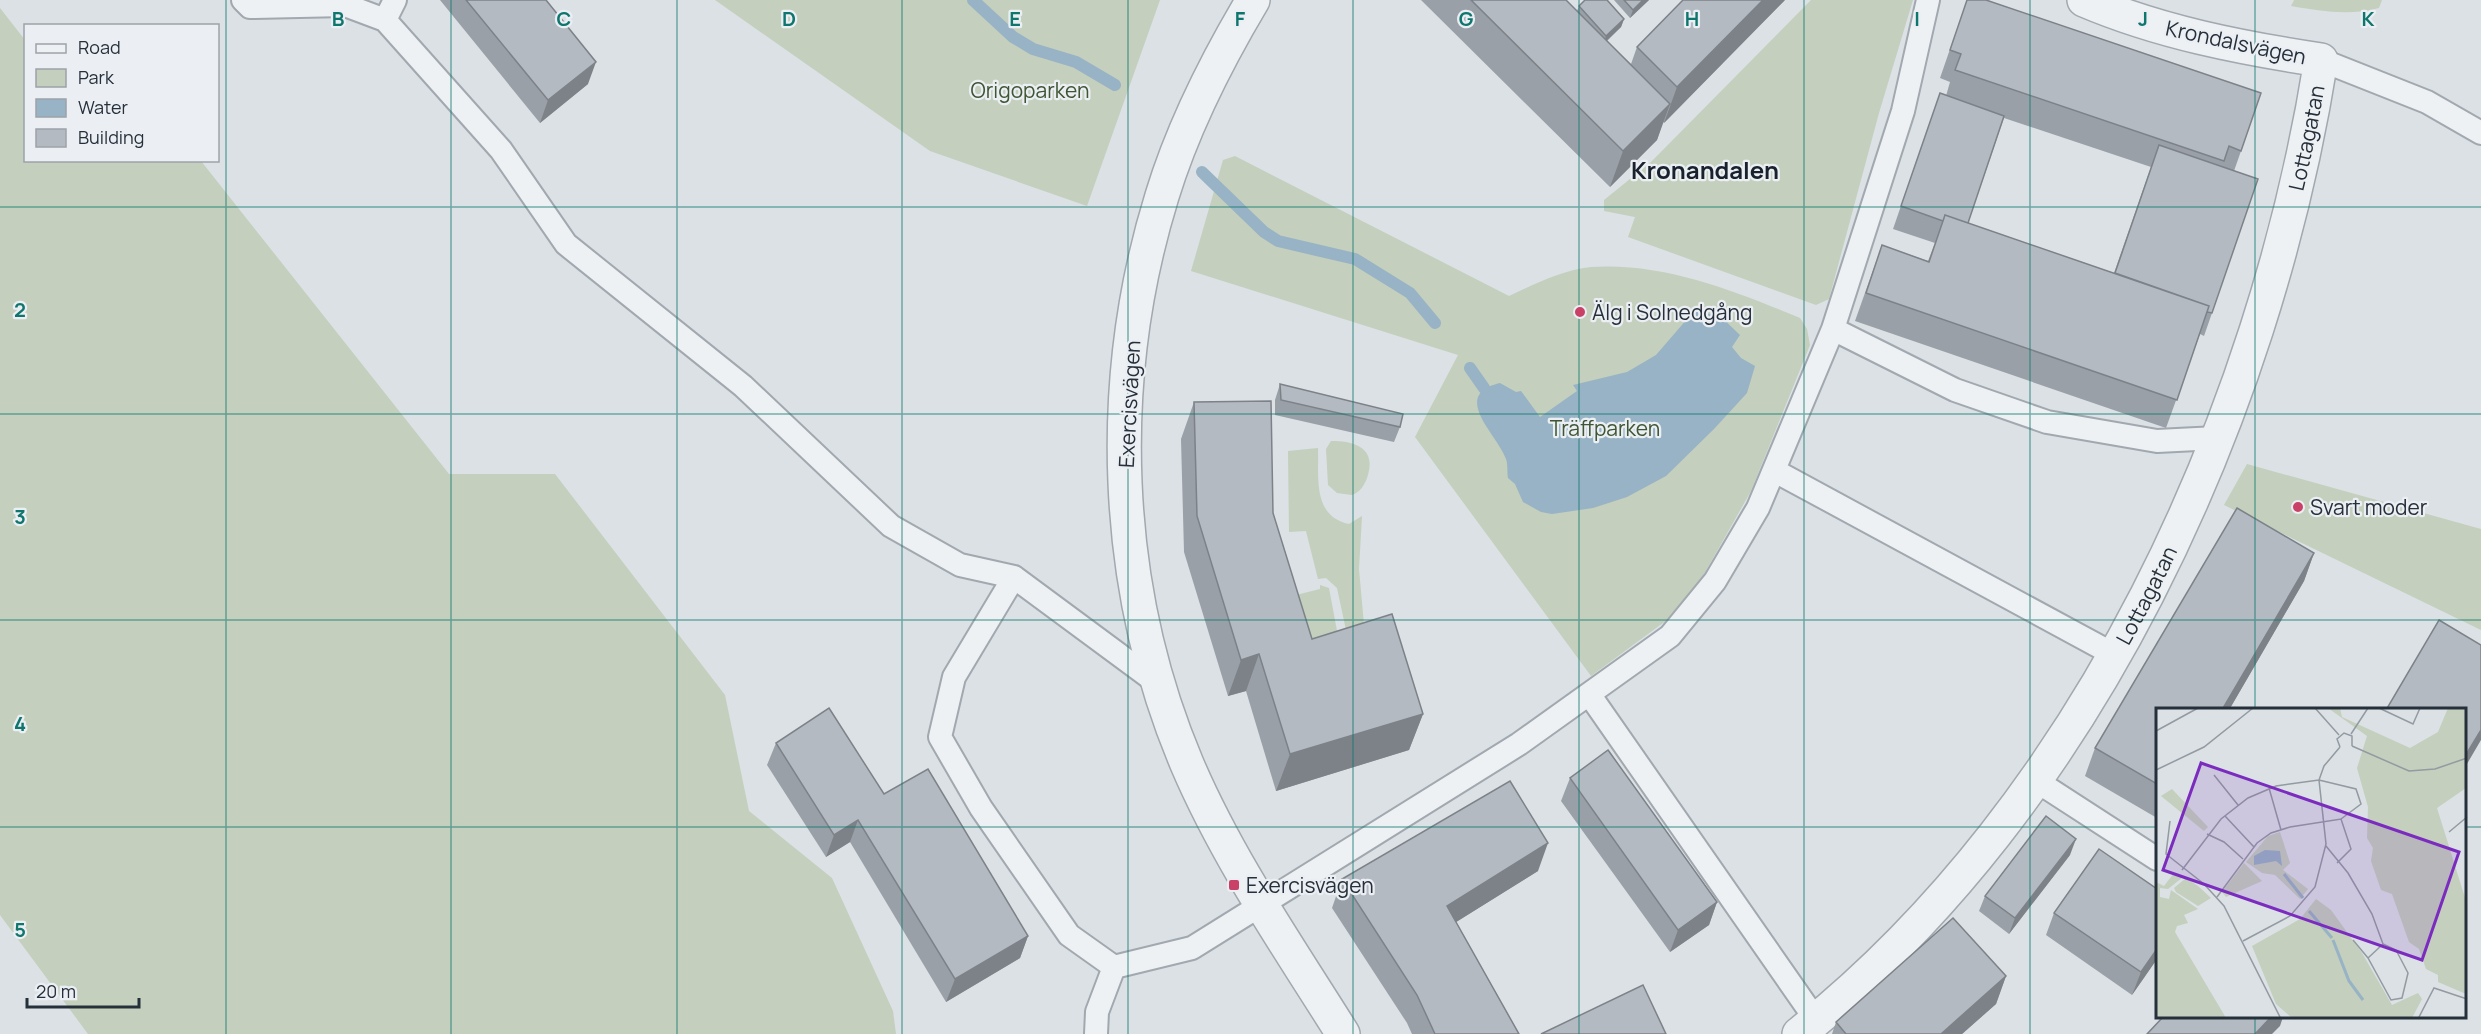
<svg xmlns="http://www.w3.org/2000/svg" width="2481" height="1034" viewBox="0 0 2481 1034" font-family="Manrope,sans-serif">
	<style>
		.green { fill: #c4cfbd }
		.water { fill: #97b3c5 }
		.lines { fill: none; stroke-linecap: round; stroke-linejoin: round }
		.stream { stroke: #97b3c5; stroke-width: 12 }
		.lane-casing { stroke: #a1a8af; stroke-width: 26 }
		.street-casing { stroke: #a1a8af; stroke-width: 36 }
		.lane { stroke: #eef1f4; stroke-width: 22 }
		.street { stroke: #eef1f4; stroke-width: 33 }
		.wall { fill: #9aa0a7; fill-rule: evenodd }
		.shaded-wall { fill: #7d8288 }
		.building { fill: #b3bac2; stroke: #7d8288; stroke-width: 1.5 }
		.grid { fill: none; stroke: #0f766e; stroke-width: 1.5; stroke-opacity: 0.55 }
		.poi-dot { fill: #ca4167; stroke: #ebeff3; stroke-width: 2 }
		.labels { text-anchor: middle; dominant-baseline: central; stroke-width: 4.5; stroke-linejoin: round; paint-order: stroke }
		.street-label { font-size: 21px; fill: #26303b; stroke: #ebeff3 }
		.park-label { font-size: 21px; fill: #3e5634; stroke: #ebeff3 }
		.poi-label { font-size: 21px; fill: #26303b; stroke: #ebeff3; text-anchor: start }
		.quarter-label { font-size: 24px; font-weight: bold; fill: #18212c; stroke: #ebeff3 }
		.inset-river { fill: none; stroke: #97b3c5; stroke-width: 3 }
		.inset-road { fill: none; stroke: #939aa1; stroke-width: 1.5 }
		.view { fill: #7b2cbf; fill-opacity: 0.15; stroke: #7b2cbf; stroke-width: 3 }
		.inset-edge { fill: none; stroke: #26303b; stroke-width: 3 }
		.grid-label { font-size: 20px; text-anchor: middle; font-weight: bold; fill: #0f766e; stroke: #ebeff3; stroke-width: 4.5; stroke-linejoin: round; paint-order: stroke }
	</style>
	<rect width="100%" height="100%" fill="#dbe1e5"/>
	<path class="green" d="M715,0H1160L1087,206L930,151Z
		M1811,0H1913L1879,113L1829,299L1816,305L1628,237L1635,217L1604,211V200L1651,162Z
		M2294,0H2382L2379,8C2350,16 2320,11 2291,6Z
		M0,8L25,40L26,160L201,161L449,474H555L725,695L749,811L832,878L893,1011L896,1034H88L0,915Z
		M1235,156L1509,296C1535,284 1562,270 1591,267C1663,262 1735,291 1800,318L1807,329L1810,345L1751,491L1686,606L1591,676L1415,437L1458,355L1191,271L1223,160Z
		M1331,441C1357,441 1377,449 1367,478C1364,486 1360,492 1352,495L1337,493L1328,485L1326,449Z
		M1318,448C1319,478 1312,516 1349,524L1362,516L1359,569L1364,625L1346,630L1337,588L1326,578L1318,579L1306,531L1289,532L1288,451Z
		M2247,464L2481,529V630L2224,505Z
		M1320,585L1329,588L1337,631L1311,647L1296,595L1320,589Z"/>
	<path class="water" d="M1694,311L1720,316L1740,335L1732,347L1741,358L1755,366L1747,393L1714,429L1666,476L1627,497L1593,508L1552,514L1541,512L1523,502L1515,484L1508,478C1507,472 1508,464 1506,459C1498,435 1449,395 1500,383L1516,392L1521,391L1540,417L1577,391L1573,385L1627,372L1656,355Z"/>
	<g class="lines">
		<path class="stream" d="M973,0L1013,37L1033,49L1076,62L1115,85
			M1202,172L1264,232L1278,241L1355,259L1410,293L1435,323
			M1470,368L1484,388"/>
		<defs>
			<path id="lane" d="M243,0L250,7L345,5L385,20L501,150L566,244L743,386L891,526L960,565L1014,577L1160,685
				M385,20L395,0
				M2321,60L2427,102L2481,133
				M1833,329L1955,390L2047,422L2157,441L2217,438
				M1775,471L2113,654
				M1014,577L954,677L940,737L981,808L1069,935L1114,967L1192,948L1519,744L1670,636L1715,581L1758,508L1833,329L1903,111L1928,0
				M1589,694L1816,1020
				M2035,780L2157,859
				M1096,1034L1097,1012L1114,967"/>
			<g id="street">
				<path d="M1253,0C1216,62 1183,127 1162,196C1105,380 1112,587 1187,764C1228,860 1288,946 1343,1034"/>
				<path id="s1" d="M1799,1034C2088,804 2264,418 2321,60C2241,48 2159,32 2084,0"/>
			</g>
		</defs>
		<use href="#lane" class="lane-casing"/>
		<use href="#street" class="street-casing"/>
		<use href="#lane" class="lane"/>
		<use href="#street" class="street"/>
	</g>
	<path class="wall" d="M440,0H546L588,84L540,123Z
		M1421,0H1566L1577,11L1579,6L1624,19L1621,27L1607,41L1631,64L1637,47L1785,0L1664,123L1663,122L1657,140L1610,187Z
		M1614,0H1649L1630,18Z
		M1967,0L2241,151L2234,171L2212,313L2204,336L2200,334L2166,428L1855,321L1882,245L1928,261L1935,243L1893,229L1940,93L1946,96L1950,82L1940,78ZM2004,118L2151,167L2114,273L1968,223Z
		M1280,384L1400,427L1394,442L1275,415V400Z
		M1194,402L1273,513L1312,639L1423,714L1409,750L1276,791L1246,691L1228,696L1184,552L1181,439Z
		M2314,553L2304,581L2229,710H2157V818L2085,776L2095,748Z
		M776,743L884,794L1028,936L1020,958L946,1002L850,842L826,857L767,765Z
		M1570,778L1717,902L1709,925L1670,952L1561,801Z
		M2070,855L2009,934L1979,911L1985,896Z
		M1538,871L1456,922L1519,1034H1412L1407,1023L1332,908L1342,879Z
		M2054,913L2157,959L2132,995L2046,935Z
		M2006,976L1996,1004L1962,1034H1832L1836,1022Z"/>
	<path class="shaded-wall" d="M1643,0H1649L1630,18L1633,10Z
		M1763,0H1785L1664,123L1677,87Z
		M1624,19L1621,27L1603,44L1606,36Z
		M596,62L588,84L540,123L548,100Z
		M1670,104L1657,140L1610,187L1623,151Z
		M2314,553L2304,581L2229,710H2222Z
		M1259,654L1246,691L1228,696L1241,660Z
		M1423,714L1409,750L1276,791L1290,754Z
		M2481,730V740L2464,769V758Z
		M858,820L850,842L826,857L834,835Z
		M2076,839L2070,855L2009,934L2015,918Z
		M1548,843L1538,871L1437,934L1447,906Z
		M1717,902L1709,925L1670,952L1678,930Z
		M1028,936L1020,958L946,1002L955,979Z
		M2157,949V959L2132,995L2141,972Z
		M2006,976L1996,1004L1962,1034H1941Z
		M2271,1017H2283L2280,1026L2272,1034H2255Z"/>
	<path class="building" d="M466,0H546L596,62L548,100Z
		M1471,0H1566L1670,104L1623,151Z
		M1585,0H1607L1624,19L1606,36L1579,6Z
		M1624,0H1643L1633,10Z
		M1683,0H1763L1677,87L1637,47Z
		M1967,0H1986L2261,93L2241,151L2229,146L2224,161L1955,70L1961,54L1950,50Z
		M1940,93L2004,116L1968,223L1945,215L1943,221L1901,206Z
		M2159,145L2258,179L2212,313L2207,312L2209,306L2115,273Z
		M1945,215L2209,306L2177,400L1866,293L1882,245L1929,262Z
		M1280,384L1403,414L1400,427L1281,400Z
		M1271,401L1273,513L1312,639L1392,614L1423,714L1290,754L1259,654L1241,660L1197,516L1194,402Z
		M2237,508L2314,553L2222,710H2157V784L2095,748Z
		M2439,620L2481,645V730L2464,758V710H2386Z
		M829,708L884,794L928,769L1028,936L955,979L858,820L834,835L776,743Z
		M1608,750L1717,902L1678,930L1570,778Z
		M1510,781L1548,843L1447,906L1519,1034H1435L1417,995L1342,879Z
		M2046,816L2076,839L2015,918L1985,896Z
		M2099,849L2157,889V949L2141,972L2054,913Z
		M1953,918L2006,976L1941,1034H1846L1836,1022Z
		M1643,985L1666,1034H1541Z
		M2163,1017H2271L2255,1034H2147Z"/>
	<path class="grid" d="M226,0V1034M451,0V1034M677,0V1034M902,0V1034M1128,0V1034M1353,0V1034M1579,0V1034M1804,0V1034M2030,0V1034M2255,0V710M0,207H2481M0,414H2481M0,620H2481M0,827H2157M2464,827H2481M2255,1018V1034"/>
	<g class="poi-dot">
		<circle cx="1580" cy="312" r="6"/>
		<circle cx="2298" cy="507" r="6"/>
		<rect x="1228" y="879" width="12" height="12" rx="3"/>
	</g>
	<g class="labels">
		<g class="street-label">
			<text transform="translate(2236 42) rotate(12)">Krondalsvägen</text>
			<text stroke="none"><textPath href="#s1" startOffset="1050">Lottagatan</textPath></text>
			<text transform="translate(1129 404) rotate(-87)">Exercisvägen</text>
			<text stroke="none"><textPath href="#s1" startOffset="564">Lottagatan</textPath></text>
		</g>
		<g class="park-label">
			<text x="1030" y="90">Origoparken</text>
			<text x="1605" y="428">Träffparken</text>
		</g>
		<g class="poi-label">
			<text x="1592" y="312">Älg i Solnedgång</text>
			<text x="2310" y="507">Svart moder</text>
			<text x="1246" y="885">Exercisvägen</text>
		</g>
		<g class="quarter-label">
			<text x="1705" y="169">Kronandalen</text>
		</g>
	</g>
	<g transform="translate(2156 708)">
		<rect width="310" height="310" fill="#dbe1e5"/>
		<path d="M172,0H184L186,9L254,40L282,24L292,0H310V80L281,100L310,193V286L282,274V267L270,261L263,241L253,234L236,186L225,182L215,153L217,140L211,130L212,99L201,60L211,28ZM16,81L52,119L48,123L5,88ZM124,124L134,155L127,162L152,181L144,191L119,167L106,165L90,154L112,128ZM88,155L106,173L70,189L66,184ZM18,165L27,169L12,181L4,180V189L13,191L15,182L42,201L28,207L32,215L21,218L19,224L70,310H0V174L8,178ZM30,170L42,178L55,190L42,198L20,184L18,180ZM160,191L175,202L206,245L236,297L262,285L266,291L256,310H136L120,296L96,238L144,211Z" fill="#c4cfbd"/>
		<path d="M109,142L124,143L126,158L120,153L98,157V148Z" fill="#97b3c5"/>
		<path class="inset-river" d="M128,166L147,190M153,203L176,230M177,232L193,273L207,292"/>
		<path class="inset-road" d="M159,0L183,27M223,0L257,16L264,0M0,23L42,0M195,26L212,0M196,38L253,63L279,61L311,50M184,39L181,31L188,25L196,28V38M0,62L48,39L97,0M58,67L82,97M113,80L125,122M69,108L98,139M14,113L10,146L48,176L68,198L125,311M293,124L311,109M51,126L68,134L87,151M170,138L192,165L216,206L227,236L240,242L252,265L246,290L235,292L212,250L197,232M26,162L65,111L92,90L120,78L163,72L200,81L205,96L185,111M61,189L101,135L115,125L134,119L185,111L195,141L181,155M87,233L134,208L159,179L170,136L163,72L168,58L184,39M212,250L227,236M262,311L278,280L311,291"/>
		<path class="view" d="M45,55L303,144L266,252L7,162Z"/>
		<rect width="310" height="310" class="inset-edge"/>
	</g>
	<g class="grid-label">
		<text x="338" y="26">B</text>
		<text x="564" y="26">C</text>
		<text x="789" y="26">D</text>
		<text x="1015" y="26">E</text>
		<text x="1240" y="26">F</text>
		<text x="1466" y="26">G</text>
		<text x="1692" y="26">H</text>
		<text x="1917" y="26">I</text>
		<text x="2143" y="26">J</text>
		<text x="2368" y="26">K</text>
		<text x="20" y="317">2</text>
		<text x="20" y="524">3</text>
		<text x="20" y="731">4</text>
		<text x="20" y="937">5</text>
	</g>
	<rect x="24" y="24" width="195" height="138" fill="#ebeff3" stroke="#9ca3a9" stroke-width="1.5"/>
	<rect x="36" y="44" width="30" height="9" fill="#eef1f4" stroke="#9ca3a9" stroke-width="1.5"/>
	<text x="78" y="54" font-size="18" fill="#26303b">Road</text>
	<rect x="36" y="69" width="30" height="18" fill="#c4cfbd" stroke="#9ca3a9" stroke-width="1.5"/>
	<text x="78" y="84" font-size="18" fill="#26303b">Park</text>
	<rect x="36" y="99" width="30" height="18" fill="#97b3c5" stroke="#9ca3a9" stroke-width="1.5"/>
	<text x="78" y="114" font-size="18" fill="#26303b">Water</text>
	<rect x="36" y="129" width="30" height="18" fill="#b3bac2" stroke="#9ca3a9" stroke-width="1.5"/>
	<text x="78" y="144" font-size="18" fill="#26303b">Building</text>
	<path d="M27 998v9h112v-9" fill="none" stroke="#26303b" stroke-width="3"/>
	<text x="36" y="998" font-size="18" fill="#26303b" stroke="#ebeff3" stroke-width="4.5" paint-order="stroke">20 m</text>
</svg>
